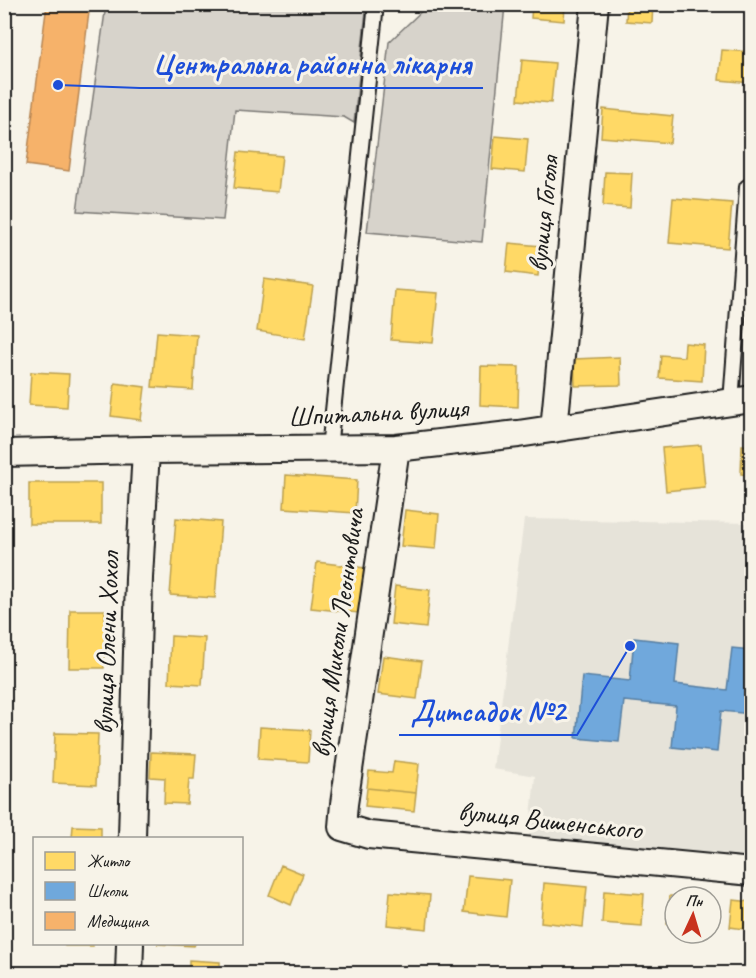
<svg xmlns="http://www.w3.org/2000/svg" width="756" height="978" viewBox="0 0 756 978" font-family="Caveat,sans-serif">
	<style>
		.built { fill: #e6e3d9 }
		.green { fill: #d7d3cb; stroke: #7a7874; stroke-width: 1.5 }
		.homes { fill: #ffd966; stroke: #bba050; stroke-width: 1.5 }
		.schools { fill: #6fa8dc; stroke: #567ea2; stroke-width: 1.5 }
		.health { fill: #f6b26b; stroke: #b58553; stroke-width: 1.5 }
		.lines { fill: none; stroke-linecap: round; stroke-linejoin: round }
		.service-casing { stroke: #1c1c1c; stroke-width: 18 }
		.minor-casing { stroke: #1c1c1c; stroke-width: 30 }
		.service { stroke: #f7f3e8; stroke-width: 14 }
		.minor { stroke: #f7f3e8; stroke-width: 26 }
		.labels { text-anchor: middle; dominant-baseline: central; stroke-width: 6; stroke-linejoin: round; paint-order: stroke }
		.street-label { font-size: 28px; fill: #1c1c1c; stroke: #f7f3e8 }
		.leader { fill: none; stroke: #1d4ed8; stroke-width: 2 }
		.callout-dot { fill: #1d4ed8; stroke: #f7f3e8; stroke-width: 2 }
		.callout-label { font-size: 30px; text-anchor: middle; font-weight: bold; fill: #1d4ed8; stroke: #f7f3e8; stroke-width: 6; stroke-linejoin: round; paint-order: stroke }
	</style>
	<rect width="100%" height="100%" fill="#f7f3e8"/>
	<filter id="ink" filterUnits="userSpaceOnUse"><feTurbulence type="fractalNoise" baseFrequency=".0167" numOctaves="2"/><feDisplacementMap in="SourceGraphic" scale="12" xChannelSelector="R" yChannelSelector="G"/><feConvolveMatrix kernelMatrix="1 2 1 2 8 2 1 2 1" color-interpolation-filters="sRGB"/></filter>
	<g filter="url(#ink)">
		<path class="built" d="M524,519L751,523V858L529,836L535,776L493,769Z"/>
		<path class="green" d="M106,5H362L366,11L354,123L344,117L235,110L223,220L77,211Z
			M428,5H505L482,242L367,232L389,42Z"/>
		<path class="homes" d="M532,4H565L564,21L531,18Z
			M627,4H653L652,23L626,21Z
			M722,50L752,52V83L719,80Z
			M522,60L555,63L551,103L518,100Z
			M603,109L673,116L670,143L601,137Z
			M495,136L528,139L525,172L492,169Z
			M238,152L282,156L278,192L234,188Z
			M605,172L632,173L630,208L603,206Z
			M673,198L732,203L728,248L669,243Z
			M509,243L541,246L538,276L506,272Z
			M264,279L313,286L305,339L257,331Z
			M395,290L438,293L433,343L391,340Z
			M157,332L197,335L193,390L152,387Z
			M751,334H752V377L747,376Z
			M685,343L704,345L702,381L659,378L661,355L684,357Z
			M620,357L621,385L575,386L574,359Z
			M481,366L519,367L518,407L480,405Z
			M31,372L69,374L67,407L29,405Z
			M115,383L145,387L141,420L111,416Z
			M701,445L705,487L666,491L662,448Z
			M742,445L752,446V475L741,474Z
			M286,475L357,480L355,513L284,508Z
			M29,483H101V524H29Z
			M405,510L439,514L436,549L401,546Z
			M4,516L6,517V546H4Z
			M176,518L221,522L215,598L170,595Z
			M317,562L365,568L359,613L311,608Z
			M395,586L430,590L426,628L391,624Z
			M70,610H105L104,668H69Z
			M171,636L205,638L202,685L169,683Z
			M383,656L422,661L417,699L378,694Z
			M260,727L310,730L308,762L258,759Z
			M55,733L98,734L96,785L53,783Z
			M151,752L196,754L194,779H189L187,804L164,803L165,778L150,777Z
			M394,761L419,764L416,793L367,788L369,771L392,773Z
			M367,788L416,793L414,811L365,806Z
			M73,826L101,827V838H72Z
			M281,865L303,874L291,905L269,895Z
			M468,876L510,880L506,917L464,912Z
			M544,883L587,887L583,927L541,922Z
			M604,891L644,894L642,926L602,923Z
			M390,892L430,895L427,929L387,925Z
			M670,896L681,897H675V925L667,924Z
			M733,900L752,902V930L730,927Z
			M65,944H93V946H65Z
			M157,944H195L194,946Z
			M189,960L220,962V974H189Z"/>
		<path class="schools" d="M634,638L679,643L675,684L727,690L732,648L752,650V714L721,711L717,752L672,747L676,706L624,701L619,742L576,738L582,676L630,681Z"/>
		<path class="health" d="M47,4H90L69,171L26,165Z"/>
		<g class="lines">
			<defs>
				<path id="service" d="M731,402L747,187
					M329,449L376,4"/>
				<path id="minor" d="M554,429L595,4
					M396,448L344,804L342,827L369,835L752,872
					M4,453L146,450L396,448L518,434L752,399
					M132,838L139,578L146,450
					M129,974L130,944"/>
			</defs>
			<use href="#service" class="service-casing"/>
			<use href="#minor" class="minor-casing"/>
			<use href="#service" class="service"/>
			<use href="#minor" class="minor"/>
		</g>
	</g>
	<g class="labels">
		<g class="street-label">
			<text transform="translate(543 214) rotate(-84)">вулиця Гоголя</text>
			<text transform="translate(378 412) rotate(-3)">Шпитальна вулиця</text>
			<text transform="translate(337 633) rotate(-82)">вулиця Миколи Леонтовича</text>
			<text transform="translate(106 643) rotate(-88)">вулиця Олени Хохол</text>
			<text transform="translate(550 820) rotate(6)">вулиця Вишенського</text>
		</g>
	</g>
	<path class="leader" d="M58 85L140 88H483M630 646L577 735H399"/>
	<g class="callout-dot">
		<circle cx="58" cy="85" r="6"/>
		<circle cx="630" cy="646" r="6"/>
	</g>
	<g class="callout-label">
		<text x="312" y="74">Центральна районна лікарня</text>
		<text x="488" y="721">Дитсадок №2</text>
	</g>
	<rect width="756" height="978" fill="none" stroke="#f7f3e8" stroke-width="24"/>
	<rect x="12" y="12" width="732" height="954" fill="none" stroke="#1c1c1c" stroke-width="2" filter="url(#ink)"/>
	<rect x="33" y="837" width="210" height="108" fill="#f7f3e8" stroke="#9f9d96" stroke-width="1.5"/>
	<rect x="45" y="852" width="30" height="18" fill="#ffd966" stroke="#9f9d96" stroke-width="1.5"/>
	<text x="87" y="867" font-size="18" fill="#1c1c1c">Житло</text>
	<rect x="45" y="882" width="30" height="18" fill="#6fa8dc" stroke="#9f9d96" stroke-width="1.5"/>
	<text x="87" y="897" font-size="18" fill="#1c1c1c">Школи</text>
	<rect x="45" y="912" width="30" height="18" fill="#f6b26b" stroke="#9f9d96" stroke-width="1.5"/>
	<text x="87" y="927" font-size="18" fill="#1c1c1c">Медицина</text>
	<g transform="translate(693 915) rotate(4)"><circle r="28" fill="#f7f3e8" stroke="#9f9d96" stroke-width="1.5"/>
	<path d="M0-4.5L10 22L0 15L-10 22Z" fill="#c8321e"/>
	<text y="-9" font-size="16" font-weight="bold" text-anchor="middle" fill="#1c1c1c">Пн</text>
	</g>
</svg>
